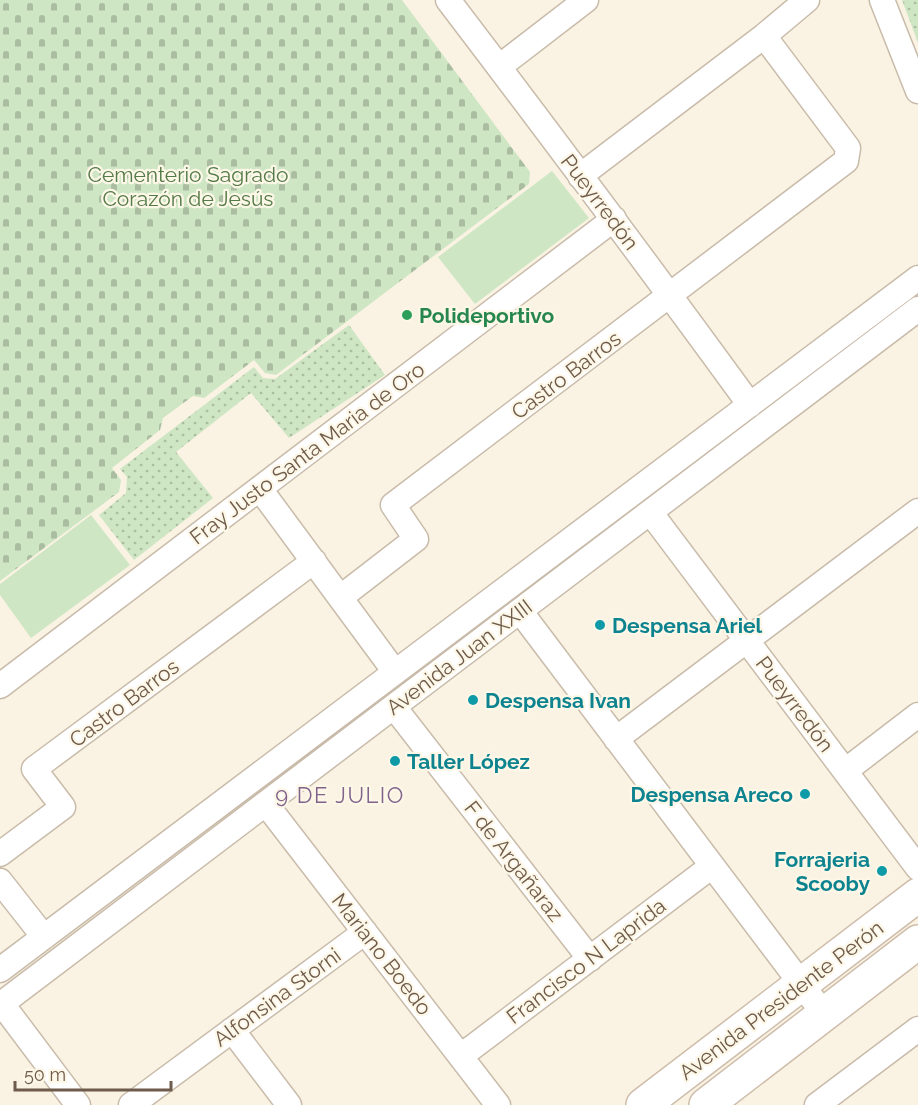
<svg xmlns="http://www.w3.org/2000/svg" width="918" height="1105" viewBox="0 0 918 1105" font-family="Raleway,sans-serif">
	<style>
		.green { fill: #cee6c3 }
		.cemetery { fill: url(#cemetery-stones) }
		.park { fill: url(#park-dots) }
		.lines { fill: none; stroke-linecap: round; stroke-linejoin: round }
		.street-casing { stroke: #c9bbaa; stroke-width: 27 }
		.secondary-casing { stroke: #cfbdab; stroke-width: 36 }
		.street { stroke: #fff; stroke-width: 24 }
		.secondary { stroke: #fff; stroke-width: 33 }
		.leisure-dot { fill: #2e9e5b; stroke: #fdf7e8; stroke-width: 2 }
		.culture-dot { fill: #0f9aa8; stroke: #fdf7e8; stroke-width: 2 }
		.labels { text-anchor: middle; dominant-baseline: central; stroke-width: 4.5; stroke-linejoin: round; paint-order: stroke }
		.park-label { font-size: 21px; fill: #537a47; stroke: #fdf7e8 }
		.street-label { font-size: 21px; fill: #6f5b4b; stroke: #fdf7e8 }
		.leisure-label { font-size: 21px; font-weight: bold; fill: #27864d; stroke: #fdf7e8; text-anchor: start }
		.culture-label { font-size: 21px; font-weight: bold; fill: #0d838f; stroke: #fdf7e8; text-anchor: start }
		.neighbourhood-label { font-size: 22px; letter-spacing: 1.5px; fill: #81638c; stroke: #fdf7e8 }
	</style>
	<defs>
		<pattern id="cemetery-stones" width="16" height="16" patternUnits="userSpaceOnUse" patternTransform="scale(1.5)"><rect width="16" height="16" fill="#cee6c3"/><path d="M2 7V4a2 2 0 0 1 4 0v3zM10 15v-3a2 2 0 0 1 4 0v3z" fill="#abbda0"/></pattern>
		<pattern id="park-dots" width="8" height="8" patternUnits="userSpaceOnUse" patternTransform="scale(1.5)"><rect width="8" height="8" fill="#cee6c3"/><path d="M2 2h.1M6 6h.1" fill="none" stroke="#abbda0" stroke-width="1.8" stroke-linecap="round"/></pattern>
	</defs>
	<rect width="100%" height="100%" fill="#faf3e3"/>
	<path class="green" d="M552,171L589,218L475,304L438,257Z
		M91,515L130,565L31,638L0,595V584Z"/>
	<path class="cemetery" d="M0,0H402L530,172L529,184L276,375L265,373L254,360L204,398L193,396L163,418L160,430L112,468L121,480L119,492L0,581Z"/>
	<path class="park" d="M902,0H918V43Z
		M349,325L385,375L289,438L251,393L176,452L213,498L134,560L99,515L126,493L127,477L120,469L254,367L263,378L275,379Z"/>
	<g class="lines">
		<defs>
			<path id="street" d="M448,0C550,134 651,269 750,405
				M882,0L918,91
				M499,67L586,0
				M580,176L764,36L807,0
				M260,489L395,672
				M650,512L918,868
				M341,597L416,539L393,505L846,161L848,148L764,36
				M520,611L824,1014
				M0,686L614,219
				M394,707L590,959
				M616,739L918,511
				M845,771L918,715
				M266,804L498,1105
				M0,854L63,807L34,769L314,561
				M0,881L44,937
				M0,970L918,278
				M2,1004L78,1105
				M0,1005L918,309
				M232,1030L289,1105
				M461,1056L712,866
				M131,1105L365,932
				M817,1105L918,1029"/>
			<path id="secondary" d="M643,1105L918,895
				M706,1105L918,942"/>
		</defs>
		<use href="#street" class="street-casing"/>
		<use href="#secondary" class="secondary-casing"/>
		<use href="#street" class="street"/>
		<use href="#secondary" class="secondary"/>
	</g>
	<circle class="leisure-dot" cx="407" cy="315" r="6"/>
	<g class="culture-dot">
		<circle cx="600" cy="625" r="6"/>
		<circle cx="473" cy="700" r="6"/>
		<circle cx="395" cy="761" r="6"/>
		<circle cx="805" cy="794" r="6"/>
		<circle cx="882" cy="871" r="6"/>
	</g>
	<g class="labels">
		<g class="park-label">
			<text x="188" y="174">Cementerio Sagrado<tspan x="188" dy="24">Corazón de Jesús</tspan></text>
		</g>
		<g class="street-label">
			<text transform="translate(600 202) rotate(53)">Pueyrredón</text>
			<text transform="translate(566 375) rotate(-37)">Castro Barros</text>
			<text transform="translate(307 453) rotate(-37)">Fray Justo Santa Maria de Oro</text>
			<text transform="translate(459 657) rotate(-37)">Avenida Juan XXIII</text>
			<text transform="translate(124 703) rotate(-37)">Castro Barros</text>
			<text transform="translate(795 704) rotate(53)">Pueyrredón</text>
			<text transform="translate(514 861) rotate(52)">F de Argañaraz</text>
			<text transform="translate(382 954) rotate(52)">Mariano Boedo</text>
			<text transform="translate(586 961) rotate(-37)">Francisco N Laprida</text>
			<text transform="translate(277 997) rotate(-36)">Alfonsina Storni</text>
			<text transform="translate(781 1000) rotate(-37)">Avenida Presidente Perón</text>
		</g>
		<g class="leisure-label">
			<text x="419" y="315">Polideportivo</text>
		</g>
		<g class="culture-label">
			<text x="612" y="625">Despensa Ariel</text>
			<text x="485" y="700">Despensa Ivan</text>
			<text x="407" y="761">Taller López</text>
			<text x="793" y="794" text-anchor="end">Despensa Areco</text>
			<text x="870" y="859" text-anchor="end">Forrajeria<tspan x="870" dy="24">Scooby</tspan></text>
		</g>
		<g class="neighbourhood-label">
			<text x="340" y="795">9 DE JULIO</text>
		</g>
	</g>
	<path d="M15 1081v9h156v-9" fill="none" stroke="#6f5b4b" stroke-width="3"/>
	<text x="24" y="1081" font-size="18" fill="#6f5b4b" stroke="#fdf7e8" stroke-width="4.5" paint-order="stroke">50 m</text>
</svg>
